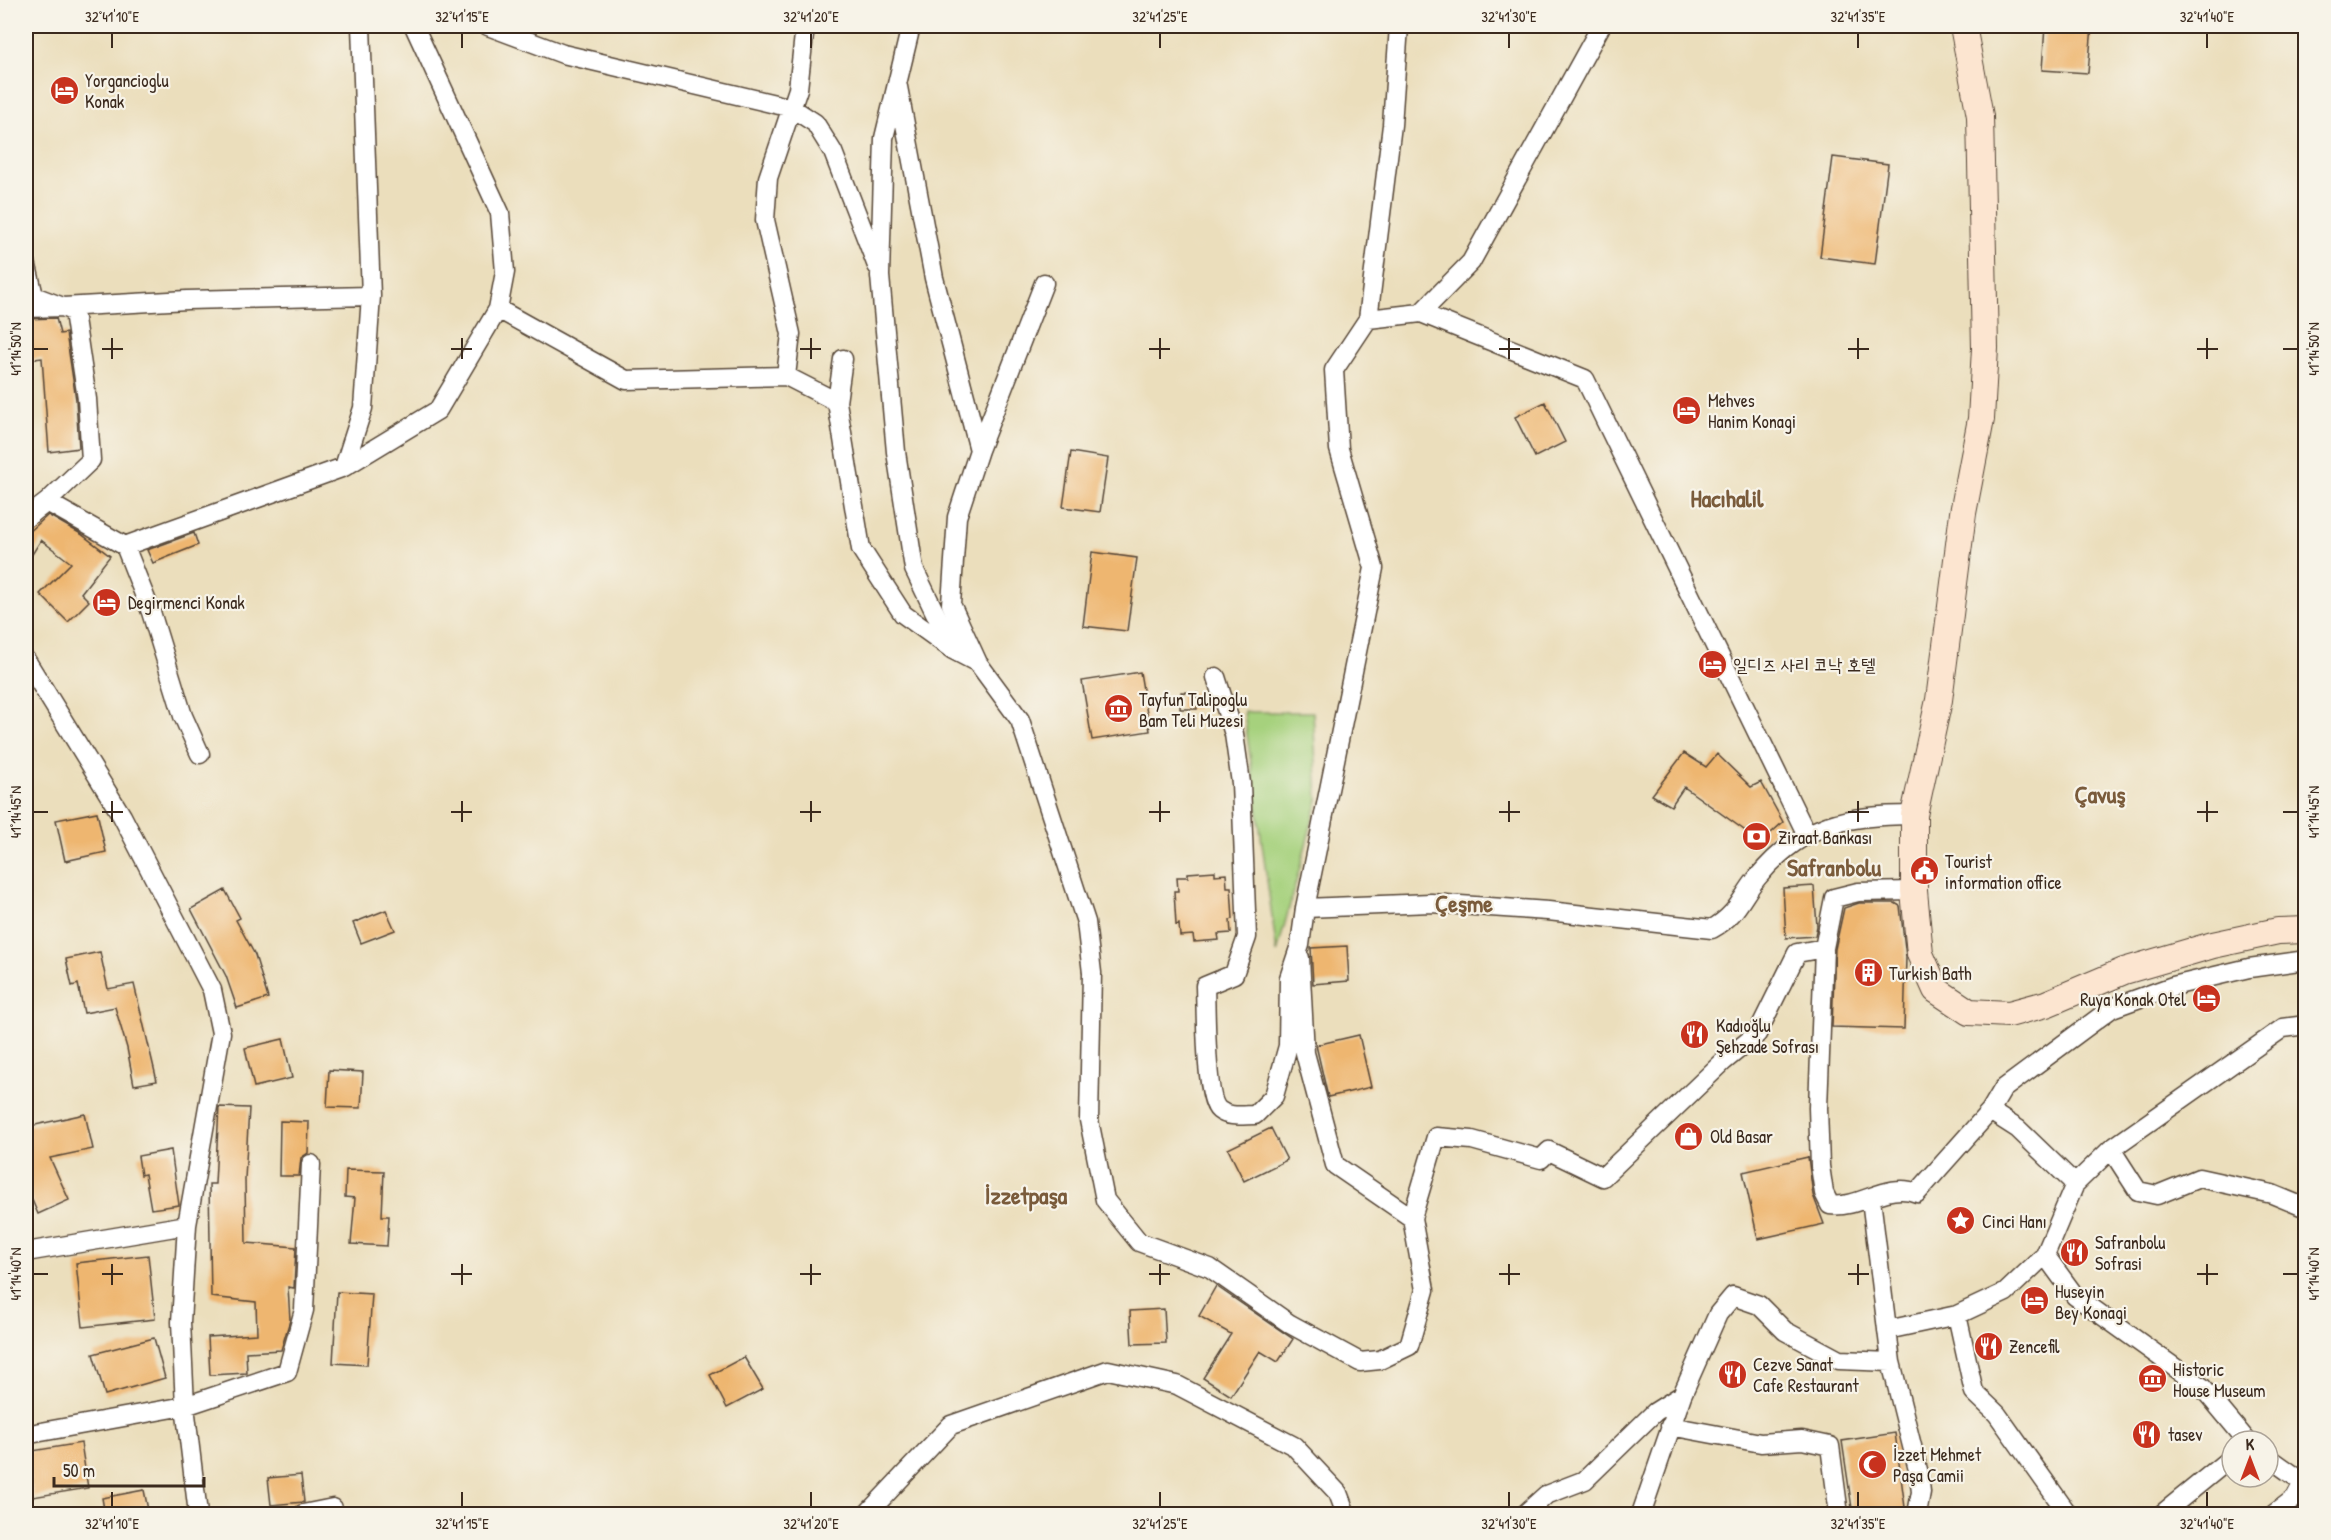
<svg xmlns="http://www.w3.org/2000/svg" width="2331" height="1540" viewBox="0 0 2331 1540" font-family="'Patrick Hand','Poor Story',sans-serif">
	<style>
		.green { fill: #a6d17d; stroke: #707e4e; stroke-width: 1.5 }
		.building { fill: #eeb670 }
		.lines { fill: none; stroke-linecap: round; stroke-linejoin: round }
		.minor-casing { stroke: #554536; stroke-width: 21 }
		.secondary-casing { stroke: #554536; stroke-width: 28 }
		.minor { stroke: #fff; stroke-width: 18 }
		.secondary { stroke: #fce5d0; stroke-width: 26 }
		.ticks { fill: none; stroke: #3b2a1e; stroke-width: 2 }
		.labels { text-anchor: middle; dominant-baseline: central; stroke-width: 4.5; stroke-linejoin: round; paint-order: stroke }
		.poi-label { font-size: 18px; fill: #3b2a1e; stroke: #f7f3e8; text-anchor: start }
		.district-label { font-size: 24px; font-weight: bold; fill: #7a5b3b; stroke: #f7f3e8 }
		.neatline { fill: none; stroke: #3b2a1e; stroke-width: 2 }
		.ticks-label { font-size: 15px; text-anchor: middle; fill: #3b2a1e }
	</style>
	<rect width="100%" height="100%" fill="#f7f3e8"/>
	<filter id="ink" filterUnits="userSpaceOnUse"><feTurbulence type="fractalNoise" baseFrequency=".0167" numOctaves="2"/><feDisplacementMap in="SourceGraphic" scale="12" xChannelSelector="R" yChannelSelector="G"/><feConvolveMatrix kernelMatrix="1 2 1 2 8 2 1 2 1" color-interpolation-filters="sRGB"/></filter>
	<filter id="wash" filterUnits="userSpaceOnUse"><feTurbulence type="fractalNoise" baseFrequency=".008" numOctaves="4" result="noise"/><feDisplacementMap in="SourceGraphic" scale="24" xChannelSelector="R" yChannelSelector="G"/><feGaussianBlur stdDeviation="1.35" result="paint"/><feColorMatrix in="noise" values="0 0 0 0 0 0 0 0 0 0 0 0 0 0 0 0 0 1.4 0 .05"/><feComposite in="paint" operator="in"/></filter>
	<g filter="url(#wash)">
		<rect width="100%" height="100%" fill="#ebdebc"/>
		<path class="green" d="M1244,712H1313L1318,800L1277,953Z"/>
		<g id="blocks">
			<path class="building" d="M2045,26H2092L2088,73L2042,70Z
				M1833,157L1888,164L1875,264L1820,257Z
				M56,318L60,334L66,333L76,400L79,448L49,452L42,358L26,360V319Z
				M1545,402L1565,442L1535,457L1515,417Z
				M1071,452L1108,458L1100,512L1063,507Z
				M48,515L81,534L110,556L81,593L89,601L68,622L40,594L71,563L41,540L26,564V535Z
				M194,533L198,545L153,563L147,550Z
				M1092,552L1137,558L1127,631L1083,626Z
				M1140,672L1150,731L1092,740L1082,681Z
				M1181,692L1197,693V709H1180Z
				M1684,753L1706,767L1717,754L1751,787L1761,782L1783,822L1761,842L1684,787L1671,806L1652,795Z
				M97,812L106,852L65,861L56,820Z
				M1215,871V875L1226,874L1227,887H1231L1233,919L1230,920L1231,933L1218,934L1219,940L1194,942L1193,935L1180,936L1179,924L1176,925L1174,891H1178L1177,877H1188V873Z
				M1814,886L1817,926L1815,936L1786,938L1783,888Z
				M225,890L240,918L236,920L255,955L268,998L237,1008L226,976L191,909Z
				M1859,903H1895L1900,906L1906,957L1904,1029L1832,1027L1835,949L1844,908Z
				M386,910L395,930L361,943L353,923Z
				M1347,946L1349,981L1313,984L1311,948Z
				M100,952L108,989L134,984L157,1081L134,1085L127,1048L115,1007L84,1013L78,984L72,986L66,959Z
				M1359,1035L1371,1087L1328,1097L1316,1045Z
				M283,1039L292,1078L254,1087L245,1048Z
				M329,1070L363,1072L361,1108L327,1107Z
				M219,1107L249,1108L245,1179L246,1243L296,1247L294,1288L288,1287L290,1320L281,1350L246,1352L247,1373L210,1375L208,1337L257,1334L256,1302L211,1297L209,1184H215Z
				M85,1114L93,1149L50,1158L69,1200L38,1214L26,1186V1127Z
				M280,1121L309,1122L308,1153L301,1158L299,1176H279Z
				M1271,1128L1287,1160L1244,1181L1228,1149Z
				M171,1150L179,1205L151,1209L145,1174L141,1175L138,1156Z
				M1808,1157L1813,1195L1824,1224L1758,1239L1743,1172Z
				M346,1170L384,1171L382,1216H389L387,1246L351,1244L355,1198L345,1197Z
				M148,1255L155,1319L83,1327L76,1263Z
				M1216,1286L1293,1339L1278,1362L1260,1351L1231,1396L1203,1378L1231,1334L1199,1316Z
				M337,1292L372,1294L367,1365L333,1363Z
				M1164,1309L1166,1343L1132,1344L1130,1311Z
				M154,1338L165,1378L105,1395L93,1354Z
				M744,1357L763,1389L727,1408L710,1375Z
				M1895,1433L1906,1515H1853L1842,1441Z
				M81,1443L88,1488L33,1497L26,1452Z
				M301,1475L304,1502L271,1505L268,1478Z
				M144,1490L149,1515H105L102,1498Z"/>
		</g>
	</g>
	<g filter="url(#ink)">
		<use href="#blocks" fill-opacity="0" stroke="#554536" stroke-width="1.5"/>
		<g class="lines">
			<defs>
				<path id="minor" d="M361,26L371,296
					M414,26L500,213L505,272L498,309
					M488,26L563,54L792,108L815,123L833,152L877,266
					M911,26L884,138L880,276L896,452L914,569L951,646
					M898,87L934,278L979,450
					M26,262L34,296L63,307L187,300L371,296L363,408L344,467L438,410L498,309L626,380L786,376L837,402
					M26,308L63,307L74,312L87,399L91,460L47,502L125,546L151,612L183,716L200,754
					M1421,313L1585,379L1806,833
					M1368,319L1392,125L1399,26
					M843,359L837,402L861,549L903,614L953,650L978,663L1020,720L1086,922L1092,973L1089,1120L1105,1200L1139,1242L1210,1268L1290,1324L1360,1362L1380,1360L1409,1346L1425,1290L1412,1218L1436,1137L1472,1140L1541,1159L1549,1151L1603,1177L1724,1061L1757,1034L1797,953L1824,948L1834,898L1858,892L1914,891
					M786,376L791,334L765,220L768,178L798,89L805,26
					M26,518L47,502
					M125,546L344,467
					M26,660L122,816L212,990L221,1033L187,1225L181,1322L185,1406L198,1514
					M978,663L951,604L957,517L979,450L1044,283
					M1216,677L1234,734L1241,783L1247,937L1234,974L1205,986C1206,1008 1205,1099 1219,1110C1229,1118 1243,1115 1255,1115L1274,1096L1288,1046L1289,978L1300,945L1305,908L1431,903L1548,911L1712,929C1738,914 1740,899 1757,878C1802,823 1846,815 1914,815
					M1305,908L1374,568L1339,449L1334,370L1368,319L1421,313L1471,262L1601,26
					M1824,948L1818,1108L1820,1166L1824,1193L1830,1205C1860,1209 1888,1181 1917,1193L1990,1111L2018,1129L2075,1184L2045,1255L2006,1292L1957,1315L1974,1392L1997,1414L2068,1514
					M1300,958L1305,1053L1335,1165L1412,1218
					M1990,1111L2003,1089L2112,1008L2173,986L2249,968L2306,960
					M2111,1149L2138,1191L2157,1195L2199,1178L2272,1194L2306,1208
					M2075,1184L2111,1149L2283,1028L2306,1025
					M1871,1199L1891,1362L1919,1474L1921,1492L1917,1514
					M26,1252L187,1225
					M2045,1255L2075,1296L2202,1387L2247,1441
					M1887,1330L1957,1315
					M1670,1426L1761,1443L1802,1440L1830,1446L1838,1507L1835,1514
					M26,1432L30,1434L185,1406L287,1372L304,1310L311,1164
					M2268,1457L2303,1482
					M303,1514L333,1508
					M867,1514L951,1425L1108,1370L1177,1385L1294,1446L1338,1493L1346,1514
					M1525,1514L1546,1495L1585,1480L1655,1412L1682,1395
					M1641,1514L1682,1395L1718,1314L1733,1296L1759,1305L1785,1331L1839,1360L1891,1362
					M2162,1514L2232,1457
					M2274,1514L2295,1498L2306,1477"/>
				<path id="secondary" d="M1963,26L1980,116L1985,348L1981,419L1963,513L1939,700L1914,815V891L1920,954L1936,990L1969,1012L2009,1014L2046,1004L2124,971L2213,945L2278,931L2306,930"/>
			</defs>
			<use href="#minor" class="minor-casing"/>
			<use href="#secondary" class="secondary-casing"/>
			<use href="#minor" class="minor"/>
			<use href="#secondary" class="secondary"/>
		</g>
	</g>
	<path class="ticks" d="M112,33V48M462,33V48M811,33V48M1160,33V48M1509,33V48M1858,33V48M2207,33V48M112,338V359M462,338V359M811,338V359M1160,338V359M1509,338V359M1858,338V359M2207,338V359M33,349H48M102,349H123M451,349H472M800,349H821M1149,349H1170M1499,349H1520M1848,349H1869M2197,349H2218M2283,349H2298M112,801V822M462,801V822M811,801V822M1160,801V822M1509,801V822M1858,801V822M2207,801V822M33,812H48M102,812H123M451,812H472M800,812H821M1149,812H1170M1499,812H1520M1848,812H1869M2197,812H2218M2283,812H2298M112,1264V1285M462,1264V1285M811,1264V1285M1160,1264V1285M1509,1264V1285M1858,1264V1285M2207,1264V1285M33,1274H48M102,1274H123M451,1274H472M800,1274H821M1149,1274H1170M1499,1274H1520M1848,1274H1869M2197,1274H2218M2283,1274H2298M112,1492V1507M462,1492V1507M811,1492V1507M1160,1492V1507M1509,1492V1507M1858,1492V1507M2207,1492V1507"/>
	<defs>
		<symbol id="hotel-disc" viewBox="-11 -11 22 22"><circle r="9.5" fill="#c8321e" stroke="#f7f3e8"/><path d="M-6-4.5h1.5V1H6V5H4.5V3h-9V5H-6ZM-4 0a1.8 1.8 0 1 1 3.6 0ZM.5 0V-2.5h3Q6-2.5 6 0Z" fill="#fff"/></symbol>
		<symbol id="museum-disc" viewBox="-11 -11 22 22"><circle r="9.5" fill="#c8321e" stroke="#f7f3e8"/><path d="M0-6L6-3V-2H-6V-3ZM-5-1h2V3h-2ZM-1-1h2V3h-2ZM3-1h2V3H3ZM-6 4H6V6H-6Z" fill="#fff"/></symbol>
		<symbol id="bank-disc" viewBox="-11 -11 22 22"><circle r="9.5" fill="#c8321e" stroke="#f7f3e8"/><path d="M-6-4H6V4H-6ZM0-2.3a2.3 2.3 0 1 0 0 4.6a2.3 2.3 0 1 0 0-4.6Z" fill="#fff"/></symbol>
		<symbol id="civic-disc" viewBox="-11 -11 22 22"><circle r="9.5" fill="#c8321e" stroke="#f7f3e8"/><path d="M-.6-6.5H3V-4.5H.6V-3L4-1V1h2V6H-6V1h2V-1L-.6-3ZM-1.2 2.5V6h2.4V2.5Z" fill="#fff"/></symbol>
		<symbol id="building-disc" viewBox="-11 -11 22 22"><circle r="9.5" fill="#c8321e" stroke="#f7f3e8"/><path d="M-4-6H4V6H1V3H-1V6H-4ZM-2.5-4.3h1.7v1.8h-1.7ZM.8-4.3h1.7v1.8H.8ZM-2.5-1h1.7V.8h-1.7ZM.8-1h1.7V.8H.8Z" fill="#fff"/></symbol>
		<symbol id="restaurant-disc" viewBox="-11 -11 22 22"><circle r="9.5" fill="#c8321e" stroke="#f7f3e8"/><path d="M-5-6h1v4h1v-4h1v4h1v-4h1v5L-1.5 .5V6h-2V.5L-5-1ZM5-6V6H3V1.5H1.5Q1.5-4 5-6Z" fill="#fff"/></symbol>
		<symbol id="shop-disc" viewBox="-11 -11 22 22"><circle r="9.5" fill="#c8321e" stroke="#f7f3e8"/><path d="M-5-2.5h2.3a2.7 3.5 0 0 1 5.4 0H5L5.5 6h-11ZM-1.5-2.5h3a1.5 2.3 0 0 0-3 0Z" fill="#fff"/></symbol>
		<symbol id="sight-disc" viewBox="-11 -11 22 22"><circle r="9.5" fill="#c8321e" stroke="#f7f3e8"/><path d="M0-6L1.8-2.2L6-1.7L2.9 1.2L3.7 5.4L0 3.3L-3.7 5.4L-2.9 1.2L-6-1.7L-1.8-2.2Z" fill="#fff"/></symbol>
		<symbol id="mosque-disc" viewBox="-11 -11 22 22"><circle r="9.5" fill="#c8321e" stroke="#f7f3e8"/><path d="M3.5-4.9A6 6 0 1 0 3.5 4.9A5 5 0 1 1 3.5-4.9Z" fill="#fff"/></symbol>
	</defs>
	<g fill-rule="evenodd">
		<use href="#hotel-disc" x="48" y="74" width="33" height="33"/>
		<use href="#hotel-disc" x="1670" y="394" width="33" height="33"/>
		<use href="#hotel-disc" x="90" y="586" width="33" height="33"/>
		<use href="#hotel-disc" x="1696" y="648" width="33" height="33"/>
		<use href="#museum-disc" x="1102" y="692" width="33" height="33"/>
		<use href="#bank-disc" x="1740" y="820" width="33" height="33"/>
		<use href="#civic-disc" x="1908" y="854" width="33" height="33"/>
		<use href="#building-disc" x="1852" y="956" width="33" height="33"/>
		<use href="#hotel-disc" x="2190" y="982" width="33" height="33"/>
		<use href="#restaurant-disc" x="1678" y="1018" width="33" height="33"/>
		<use href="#shop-disc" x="1672" y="1120" width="33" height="33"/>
		<use href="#sight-disc" x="1944" y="1204" width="33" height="33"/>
		<use href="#restaurant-disc" x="2058" y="1236" width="33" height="33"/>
		<use href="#hotel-disc" x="2018" y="1284" width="33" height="33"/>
		<use href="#restaurant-disc" x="1972" y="1330" width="33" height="33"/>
		<use href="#restaurant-disc" x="1716" y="1358" width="33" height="33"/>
		<use href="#museum-disc" x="2136" y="1362" width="33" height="33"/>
		<use href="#restaurant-disc" x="2130" y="1418" width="33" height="33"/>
		<use href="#mosque-disc" x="1856" y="1448" width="33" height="33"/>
	</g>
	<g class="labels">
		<g class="poi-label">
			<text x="85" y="80">Yorgancioglu<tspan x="85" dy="21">Konak</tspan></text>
			<text x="1708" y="400">Mehves<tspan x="1708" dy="21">Hanim Konagi</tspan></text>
			<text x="128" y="602">Degirmenci Konak</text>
			<text x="1733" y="664">일디즈 사리 코낙 호텔</text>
			<text x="1139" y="699">Tayfun Talipoglu<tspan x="1139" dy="21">Bam Teli Muzesi</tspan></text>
			<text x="1778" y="837">Ziraat Bankası</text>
			<text x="1945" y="861">Tourist<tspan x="1945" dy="21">information office</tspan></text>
			<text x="1889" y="973">Turkish Bath</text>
			<text x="2186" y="999" text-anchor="end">Ruya Konak Otel</text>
			<text x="1716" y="1025">Kadıoğlu<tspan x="1716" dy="21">Şehzade Sofrası</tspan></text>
			<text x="1710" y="1136">Old Basar</text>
			<text x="1982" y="1221">Cinci Hanı</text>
			<text x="2095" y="1242">Safranbolu<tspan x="2095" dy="21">Sofrasi</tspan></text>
			<text x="2055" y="1291">Huseyin<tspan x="2055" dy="21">Bey Konagi</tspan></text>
			<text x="2009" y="1346">Zencefil</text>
			<text x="1753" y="1364">Cezve Sanat<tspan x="1753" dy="21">Cafe Restaurant</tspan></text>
			<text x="2173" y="1369">Historic<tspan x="2173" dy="21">House Museum</tspan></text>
			<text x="2168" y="1434">tasev</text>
			<text x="1893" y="1454">İzzet Mehmet<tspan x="1893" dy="21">Paşa Camii</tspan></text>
		</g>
		<g class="district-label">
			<text x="1727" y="498">Hacıhalil</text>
			<text x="2100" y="794">Çavuş</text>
			<text x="1834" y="867">Safranbolu</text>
			<text x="1464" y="903">Çeşme</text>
			<text x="1026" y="1195">İzzetpaşa</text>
		</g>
	</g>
	<rect width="2331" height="1540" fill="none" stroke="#f7f3e8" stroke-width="66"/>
	<g transform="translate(2250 1459)"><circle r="28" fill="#f7f3e8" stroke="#aca397" stroke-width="1.5"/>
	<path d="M0-4.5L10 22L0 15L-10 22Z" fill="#c8321e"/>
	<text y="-9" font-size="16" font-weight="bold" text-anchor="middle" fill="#3b2a1e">K</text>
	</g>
	<path d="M54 1477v9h150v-9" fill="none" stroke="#3b2a1e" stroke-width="3"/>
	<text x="63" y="1477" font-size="18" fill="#3b2a1e" stroke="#f7f3e8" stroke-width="4.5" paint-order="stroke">50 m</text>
	<rect x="33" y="33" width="2265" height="1474" class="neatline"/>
	<g class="ticks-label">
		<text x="112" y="22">32°41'10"E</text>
		<text x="462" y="22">32°41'15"E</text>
		<text x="811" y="22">32°41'20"E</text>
		<text x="1160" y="22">32°41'25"E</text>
		<text x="1509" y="22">32°41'30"E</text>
		<text x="1858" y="22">32°41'35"E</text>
		<text x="2207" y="22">32°41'40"E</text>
		<text transform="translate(16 349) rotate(-90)" y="5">41°14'50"N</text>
		<text transform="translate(2314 349) rotate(-90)" y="5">41°14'50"N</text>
		<text transform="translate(16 812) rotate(-90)" y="5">41°14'45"N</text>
		<text transform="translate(2314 812) rotate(-90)" y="5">41°14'45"N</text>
		<text transform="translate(16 1274) rotate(-90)" y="5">41°14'40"N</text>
		<text transform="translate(2314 1274) rotate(-90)" y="5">41°14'40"N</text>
		<text x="112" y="1529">32°41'10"E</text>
		<text x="462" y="1529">32°41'15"E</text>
		<text x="811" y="1529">32°41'20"E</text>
		<text x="1160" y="1529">32°41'25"E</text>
		<text x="1509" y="1529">32°41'30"E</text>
		<text x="1858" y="1529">32°41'35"E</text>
		<text x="2207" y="1529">32°41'40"E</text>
	</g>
</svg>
